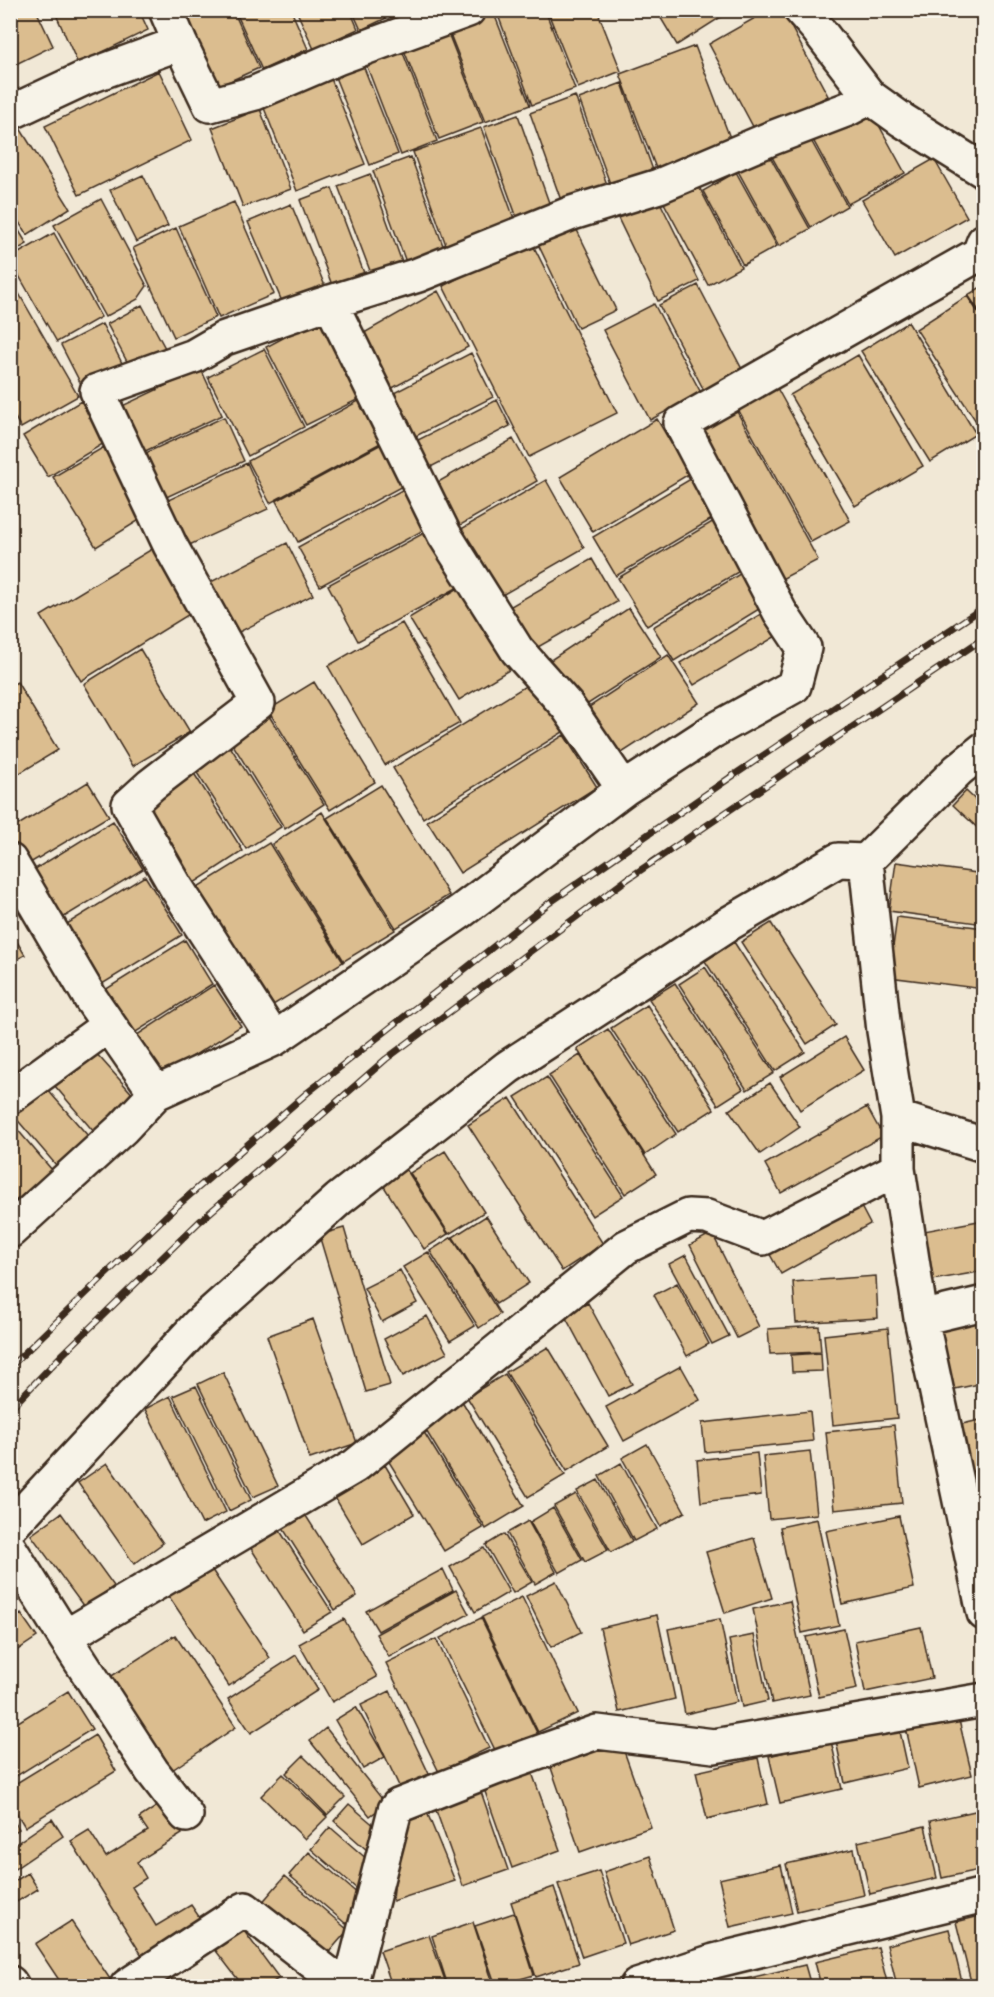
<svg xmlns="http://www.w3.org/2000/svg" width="994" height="1997" viewBox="0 0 994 1997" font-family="'Shantell Sans',sans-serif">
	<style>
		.building { fill: #dbbd8f; stroke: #3b2a1e; stroke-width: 1.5 }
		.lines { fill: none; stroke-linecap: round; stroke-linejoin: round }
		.minor-casing { stroke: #3b2a1e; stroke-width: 38 }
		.minor { stroke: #f7f3e8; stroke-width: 33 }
		.rail-casing { stroke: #3b2a1e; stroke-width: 7 }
		.rail { stroke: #f7f3e8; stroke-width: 4.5; stroke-dasharray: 14; stroke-linecap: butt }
	</style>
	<rect width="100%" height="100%" fill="#f1e8d6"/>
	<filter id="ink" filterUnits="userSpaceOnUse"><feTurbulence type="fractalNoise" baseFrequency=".0167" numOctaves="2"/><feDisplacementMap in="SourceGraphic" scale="12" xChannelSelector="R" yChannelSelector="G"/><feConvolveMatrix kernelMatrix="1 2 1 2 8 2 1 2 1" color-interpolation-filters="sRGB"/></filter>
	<g filter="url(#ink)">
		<path class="building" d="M10,10H36L53,46L14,65L10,57Z
			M54,10H139L148,30L78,64Z
			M174,10H233L259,68L210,90Z
			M235,10H291L308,49L262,70Z
			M296,10H350L358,29L314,49Z
			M352,10H403L361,30Z
			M496,10H545L575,89L532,105Z
			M547,10H597L621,71L578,88Z
			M656,10H732L677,45Z
			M769,10H782L828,96L757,134L709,44Z
			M493,11L530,105L485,122L448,29Z
			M446,28L483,122L439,139L402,45Z
			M400,45L437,141L401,155L364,59Z
			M695,46L732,143L657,171L620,74Z
			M361,60L398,154L370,165L333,72Z
			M159,71L192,140L79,195L45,126Z
			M330,76L365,164L297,191L262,103Z
			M622,83L654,173L612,189L579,99Z
			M575,96L609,190L563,206L530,113Z
			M869,107L905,173L848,204L812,138Z
			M260,109L291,189L243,207L212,128Z
			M518,115L553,214L520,226L484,127Z
			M13,117L70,208L27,235L10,208V119Z
			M481,128L515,221L446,245L413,152Z
			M808,135L847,206L811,227L771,155Z
			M769,155L810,229L779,246L738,171Z
			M411,157L445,251L407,265L373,171Z
			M934,159L967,217L895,258L862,200Z
			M736,172L777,246L743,265L703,191Z
			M370,174L403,265L372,276L338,186Z
			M143,175L168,226L136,242L110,190Z
			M698,185L741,267L708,285L664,203Z
			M332,188L364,273L332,285L300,200Z
			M656,194L699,281L658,301L616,214Z
			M101,199L147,286L138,299L105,317L54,225Z
			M234,202L274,294L219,318L179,226Z
			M291,204L325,286L283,304L248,222Z
			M10,216L27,244L10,254Z
			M575,226L616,310L578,328L538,244Z
			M176,228L216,317L174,337L133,248Z
			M54,233L101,317L57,342L10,260V258Z
			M531,241L617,413L529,457L443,286Z
			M10,278L78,396L21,428L10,409Z
			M698,285L745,375L706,394L659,305Z
			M984,285V318L968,295Z
			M438,291L468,347L387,391L357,337Z
			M967,296L984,321V427L981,429L916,329Z
			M654,304L701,393L650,420L603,330Z
			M142,305L166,350L131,369L107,324Z
			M319,319L359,399L306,425L266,347Z
			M908,322L976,434L930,462L861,351Z
			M102,324L126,371L85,392L61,345Z
			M264,349L304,427L248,456L208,377Z
			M471,353L493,397L412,438L390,395Z
			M858,355L923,466L855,506L790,395Z
			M201,369L222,415L141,453L120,407Z
			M777,388L850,521L811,542L738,409Z
			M364,398L386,440L270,503L248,461Z
			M497,400L510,426L423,471L410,444Z
			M81,401L106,442L48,477L23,436Z
			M735,408L818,560L772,584L689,433Z
			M224,417L244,461L160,500L139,456Z
			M657,419L689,474L593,532L560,477Z
			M513,439L537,481L457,527L433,485Z
			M387,441L410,482L298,542L276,501Z
			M104,447L146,516L96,547L53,477Z
			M247,463L268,509L185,547L164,502Z
			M694,477L717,516L616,576L593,537Z
			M546,480L584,548L490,602L451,535Z
			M411,485L433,525L320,586L298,547Z
			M714,521L743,569L647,626L618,578Z
			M435,527L466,583L358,641L328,585Z
			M287,543L313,595L231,636L205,585Z
			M157,546L196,610L81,681L41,616Z
			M592,559L617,602L524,655L499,613Z
			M743,572L764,606L674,661L653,627Z
			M465,584L514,667L459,700L409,618Z
			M629,608L661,657L574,713L543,665Z
			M764,612L778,635L694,685L680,663Z
			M402,623L460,723L385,765L328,666Z
			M140,649L190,732L133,766L84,684Z
			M668,655L699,703L611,760L580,713Z
			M17,682L58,750L10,779V686Z
			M314,682L375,782L330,810L268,710Z
			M532,682L563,732L423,818L393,768Z
			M269,716L324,804L285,829L230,740Z
			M564,735L597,787L460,873L427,821Z
			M228,743L281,827L246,849L192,765Z
			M190,767L243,851L188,887L134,802Z
			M88,782L109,816L20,869L10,853V830Z
			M984,784V802L975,793Z
			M381,785L449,895L396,928L327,818Z
			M966,791L984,808V834L953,805Z
			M322,812L395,930L344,961L272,844Z
			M113,821L143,869L56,922L27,874Z
			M269,843L343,962L265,1010L191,891Z
			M896,862L984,874V924L889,911Z
			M145,876L182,935L94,989L57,930Z
			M10,887L23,906L10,914Z
			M897,917L984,928V989L889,977Z
			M771,923L836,1025L807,1044L741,942Z
			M10,930L25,955L10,963Z
			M185,940L212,984L128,1037L100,993Z
			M734,942L805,1052L775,1071L705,961Z
			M705,967L774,1073L747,1090L679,984Z
			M675,983L743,1089L718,1105L649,999Z
			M214,985L241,1026L157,1079L131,1039Z
			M647,1005L714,1109L678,1132L611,1028Z
			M608,1029L676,1134L645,1155L577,1049Z
			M844,1037L864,1070L800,1110L780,1077Z
			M95,1052L135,1097L94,1132L55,1086Z
			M580,1055L656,1174L625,1194L549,1075Z
			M547,1077L623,1196L592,1216L515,1097Z
			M770,1083L800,1127L760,1154L729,1110Z
			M46,1088L89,1137L56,1165L14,1116Z
			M510,1098L603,1244L562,1271L468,1125Z
			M867,1107L883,1136L781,1193L765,1164Z
			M10,1121L52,1170L13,1203L10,1200Z
			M445,1151L484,1212L449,1234L410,1173Z
			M406,1169L448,1234L424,1249L383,1185Z
			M858,1201L870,1224L781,1274L768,1251Z
			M486,1216L529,1283L496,1304L453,1237Z
			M984,1220V1271L933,1280L924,1231Z
			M344,1228L390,1385L366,1392L319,1235Z
			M712,1233L759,1327L737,1338L690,1245Z
			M452,1237L500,1314L479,1328L430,1251Z
			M428,1252L475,1326L450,1341L403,1267Z
			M686,1255L729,1336L712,1344L669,1264Z
			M400,1270L417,1303L382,1322L364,1288Z
			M876,1276L878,1318L796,1323L793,1282Z
			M677,1283L709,1344L687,1356L654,1295Z
			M588,1303L632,1384L608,1396L565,1316Z
			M427,1316L447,1353L403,1376L384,1339Z
			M313,1319L357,1443L310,1459L267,1336Z
			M984,1321V1383L950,1390L938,1331Z
			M819,1326L821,1352L770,1354L768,1329Z
			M888,1328L897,1418L833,1425L824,1335Z
			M548,1347L608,1446L567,1471L506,1372Z
			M821,1353L822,1371L792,1372L791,1355Z
			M681,1366L700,1400L624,1441L606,1407Z
			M223,1372L278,1486L253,1497L198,1384Z
			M505,1374L565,1475L528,1497L467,1397Z
			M196,1386L251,1500L229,1511L173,1396Z
			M170,1396L226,1512L202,1524L145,1409Z
			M462,1401L524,1506L486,1529L422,1424Z
			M810,1411L813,1441L705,1452L702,1423Z
			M984,1419V1469L958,1475L949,1427Z
			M894,1425L902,1503L834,1510L826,1432Z
			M422,1429L483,1528L444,1551L383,1452Z
			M647,1444L685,1512L660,1526L622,1458Z
			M810,1451L817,1514L769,1519L763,1456Z
			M757,1453L761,1495L701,1502L697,1460Z
			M107,1463L163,1543L134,1564L78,1483Z
			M621,1463L657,1529L634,1541L599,1476Z
			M385,1465L414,1514L363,1544L334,1496Z
			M598,1480L632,1541L611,1552L577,1491Z
			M576,1494L608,1550L585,1562L554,1506Z
			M299,1505L357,1596L335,1610L277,1519Z
			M553,1508L582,1560L559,1573L530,1522Z
			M61,1513L114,1586L84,1607L31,1535Z
			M899,1516L914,1588L842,1604L826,1531Z
			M817,1519L839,1625L802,1633L780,1527Z
			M273,1520L332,1612L303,1630L245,1539Z
			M528,1521L556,1572L535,1584L507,1533Z
			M504,1534L532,1582L513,1593L486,1545Z
			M754,1538L772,1598L725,1613L706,1552Z
			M484,1548L509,1592L475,1612L450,1567Z
			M210,1567L270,1658L229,1686L168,1595Z
			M443,1569L453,1590L378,1631L366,1611Z
			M556,1581L581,1632L551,1647L526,1596Z
			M456,1590L469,1614L389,1657L376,1634Z
			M522,1597L578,1713L538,1732L482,1617Z
			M790,1601L810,1695L772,1703L753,1609Z
			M21,1614L37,1637L10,1655V1621Z
			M657,1615L675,1699L619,1712L600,1628Z
			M481,1618L539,1737L498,1756L440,1638Z
			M344,1619L377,1677L332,1702L299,1644Z
			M720,1619L737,1702L685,1714L668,1629Z
			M921,1627L932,1678L865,1692L855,1641Z
			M844,1629L857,1689L819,1697L806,1637Z
			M175,1635L236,1727L172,1770L110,1677Z
			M754,1635L768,1701L742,1707L729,1640Z
			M436,1639L489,1748L439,1772L386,1663Z
			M296,1655L318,1690L251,1733L228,1699Z
			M68,1691L92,1729L10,1780V1727Z
			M390,1691L429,1774L400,1788L361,1705Z
			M356,1707L385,1757L363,1769L335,1720Z
			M958,1716L972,1775L919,1788L906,1728Z
			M899,1727L908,1768L845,1783L836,1741Z
			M326,1728L386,1804L370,1816L310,1741Z
			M95,1735L116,1771L25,1827L10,1802V1787Z
			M619,1737L651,1827L580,1852L549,1762Z
			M831,1741L842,1789L780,1803L769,1756Z
			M303,1756L345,1797L327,1815L286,1773Z
			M758,1758L768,1804L707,1819L696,1772Z
			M531,1770L560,1850L512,1868L483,1786Z
			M283,1774L327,1817L305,1839L261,1796Z
			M479,1786L508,1870L463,1886L433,1802Z
			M162,1803L182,1834L137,1862L146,1878L132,1887L156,1926L191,1905L202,1921L143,1957L71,1841L89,1830L106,1857L148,1831L139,1818Z
			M349,1804L383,1833L368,1851L334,1821Z
			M424,1805L455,1881L393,1901L400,1815Z
			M984,1809V1869L942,1878L930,1821Z
			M10,1816L19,1829L10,1835Z
			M52,1819L63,1836L10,1872V1848Z
			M925,1826L937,1878L870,1894L858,1842Z
			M330,1827L376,1867L357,1889L311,1849Z
			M854,1849L864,1895L797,1911L786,1864Z
			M309,1852L366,1901L346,1924L289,1875Z
			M650,1856L674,1930L628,1945L604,1872Z
			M781,1865L792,1913L730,1927L719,1879Z
			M599,1871L623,1943L582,1957L558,1884Z
			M28,1873L38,1889L10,1906V1884Z
			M285,1876L348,1930L323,1959L260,1905Z
			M554,1887L579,1963L536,1977L511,1902Z
			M514,1913L534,1975L496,1986L475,1926Z
			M984,1915V1986H972L956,1922Z
			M71,1921L112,1982L105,1986H63L35,1944Z
			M473,1922L494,1986H448L432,1936Z
			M241,1927L279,1978L267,1986H243L213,1947Z
			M949,1929L963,1986H897L887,1945Z
			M429,1935L447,1986H392L380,1951Z
			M878,1947L888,1986H821L815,1962Z
			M805,1965L811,1986H725L724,1984Z"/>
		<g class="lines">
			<defs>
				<path id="minor" d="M166,10L180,43
					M801,10L816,27L870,97L902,120L984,171
					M10,113L85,78L180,43L210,105L255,93L337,58L468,10
					M330,302L444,534L517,650L567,706L624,789
					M10,861L91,999L156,1093
					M866,861L884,1031L898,1118V1169L921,1318L984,1613
					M274,1039L176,887L129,805L151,785L258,703L170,545L97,391L194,356L225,338L318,306L418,275L572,213L659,186L772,138L848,109L870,97
					M10,1097L109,1025
					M898,1118L984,1145
					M10,1231L123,1128L156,1093L274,1039L460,912L624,789L713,731L794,686L804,648L780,612L681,423L979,254L984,241
					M921,1318L984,1303
					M10,1527L199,1324L339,1199L508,1067L730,923L838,860L866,861L958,770L984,749
					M10,1549L65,1637
					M186,1815L152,1771L65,1637L355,1466L626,1247L688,1216L707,1217L763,1238L898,1169
					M10,1983L12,1986
					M127,1986L245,1909L344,1986
					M350,1986L395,1810L398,1806L495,1768L597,1732L714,1746L984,1700
					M637,1986L714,1961L984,1895"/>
			</defs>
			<use href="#minor" class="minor-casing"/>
			<use href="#minor" class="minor"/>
			<defs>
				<path id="rail" d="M10,1367L169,1213L307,1093L549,903L731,777L984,607
					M10,1409L63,1354L199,1222L386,1059L626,880L984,638"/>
			</defs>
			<use href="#rail" class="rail-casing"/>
			<use href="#rail" class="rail"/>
		</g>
	</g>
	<rect width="994" height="1997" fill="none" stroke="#f7f3e8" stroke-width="36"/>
	<rect x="18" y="18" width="958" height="1961" fill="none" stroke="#3b2a1e" stroke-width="2" filter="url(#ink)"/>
</svg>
